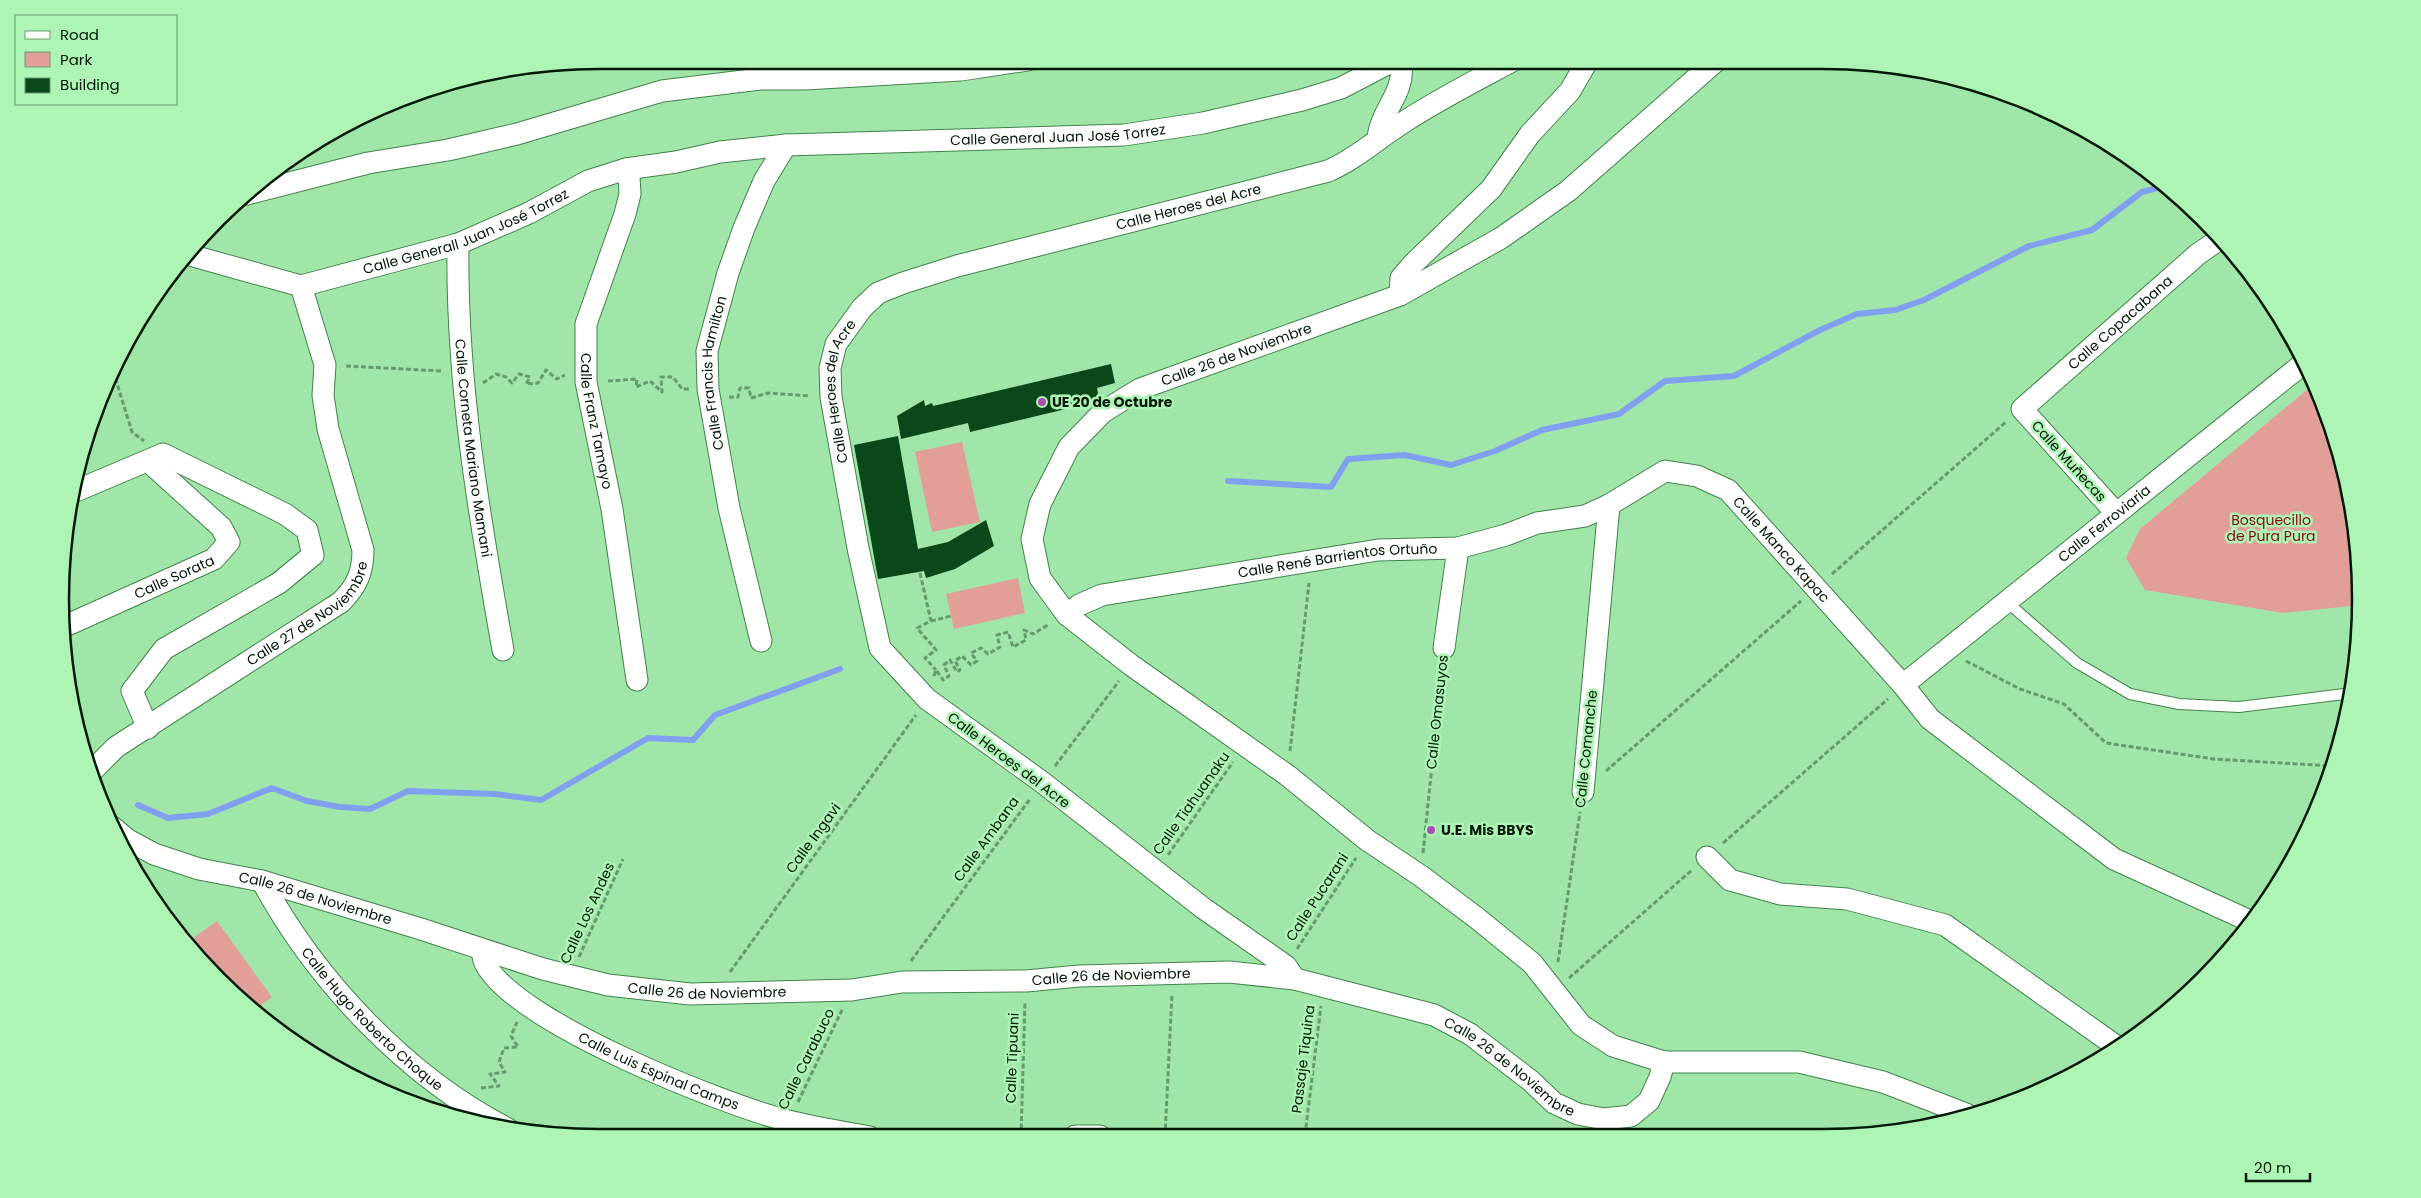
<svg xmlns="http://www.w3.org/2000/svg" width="2421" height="1198" viewBox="0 0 2421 1198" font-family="Poppins,sans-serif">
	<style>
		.green { fill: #e29f97 }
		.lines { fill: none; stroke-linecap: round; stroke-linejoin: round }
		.stream { stroke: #81a0f0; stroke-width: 6 }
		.building { fill: #084819 }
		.service-casing { stroke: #41834b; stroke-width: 12 }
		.minor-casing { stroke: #41834b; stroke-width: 23 }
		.path { stroke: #669b6d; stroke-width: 3; stroke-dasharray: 5 2.5; stroke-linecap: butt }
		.service { stroke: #fff; stroke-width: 10 }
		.minor { stroke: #fff; stroke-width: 21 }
		.poi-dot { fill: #ae4aaf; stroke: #aef4b5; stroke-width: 2 }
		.labels { text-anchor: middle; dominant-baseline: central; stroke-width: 5; stroke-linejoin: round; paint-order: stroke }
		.street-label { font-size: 14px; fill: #001804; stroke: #aef4b5 }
		.poi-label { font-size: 14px; font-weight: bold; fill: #001804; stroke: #aef4b5; text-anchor: start }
		.park-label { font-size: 14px; fill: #850b0f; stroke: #aef4b5 }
		.rim { fill: none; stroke: #001804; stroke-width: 2.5 }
	</style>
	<rect width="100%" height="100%" fill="#a1e6a9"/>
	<path class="green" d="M2315,383L2320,393L2351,494L2360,605L2283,613L2145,590L2126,558L2140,529Z
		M962,442L980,522L932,532L915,452Z
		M1018,578L1025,613L954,629L946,594Z
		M217,921L272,997L253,1011L186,943Z"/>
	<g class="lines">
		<path class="stream" d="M1228,481L1331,487L1348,459L1405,455L1451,465L1495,451L1542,430L1619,414L1665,381L1734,376L1820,330L1857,314L1895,310L1924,300L2029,246L2092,230L2142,192L2165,186
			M138,805L168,818L208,814L272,788L307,801L340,807L370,809L408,791L495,794L541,800L648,738L693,740L715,715L840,669"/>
	</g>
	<path class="building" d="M1111,364L1115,383L1097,388L1099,399L1095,402L970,432L968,423L901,439L897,416L924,400L925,406L932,403L933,406Z
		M898,436L918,549L948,542L986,520L994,546L955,569L926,578L924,571L878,579L854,445Z"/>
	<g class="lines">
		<defs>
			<path id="service" d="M2007,602L2077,663L2130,694L2179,704L2239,707L2352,693"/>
			<g id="minor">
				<path id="s1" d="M626,169L629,176L630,194L625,214L586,324V382L612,509L637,680"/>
				<path d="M247,194L368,163L448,150L517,134L662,91L760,79H805L961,70L1028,60"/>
				<path id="s2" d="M458,244C456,382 479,515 503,650"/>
				<path d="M186,254L301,286"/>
				<path id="s3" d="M301,286L458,244L529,213L588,181L626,169L676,162L720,152L786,145L1124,135L1203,123L1302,100L1341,88L1391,62L1401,66C1405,93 1380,111 1378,139"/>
				<path d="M1400,295L1401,278L1413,264L1491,189L1530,134L1570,91L1588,60"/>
				<path d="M71,493L163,454L285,514L307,530L313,555L279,583L164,649L132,691L148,728"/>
				<path id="s4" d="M2116,513L2022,409L2198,254L2220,239"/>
				<path id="s5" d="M1067,615L1079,605L1102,595L1378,550L1458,548L1506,535L1537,523L1585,516L1609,505L1665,471L1697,476L1728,490L1903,685L1930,719L2114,859L2252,922"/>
				<path id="s6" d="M63,627L214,559L229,542L221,527L148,461"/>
				<path id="s7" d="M761,641L729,508L708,389L707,351L728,273L744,228L764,181L786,145"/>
				<path d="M1444,648L1458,548"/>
				<path id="s8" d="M1903,685L2304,363"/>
				<path id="s9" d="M89,774L116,747L341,602C357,586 363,572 363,550L328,429L323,395L325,365L301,286"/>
				<path d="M1583,792L1609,505"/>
				<path id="s10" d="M111,826L128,840L154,854L199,869L262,881L421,929L543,969L608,985L690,994L852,990L902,982L1026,981L1079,976L1229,972L1295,979L1434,1015L1470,1034L1531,1081L1554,1103L1578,1114L1604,1119L1631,1116L1649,1101L1660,1077L1664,1062L1613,1046L1581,1025L1532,963L1478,919L1421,876L1367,840L1287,775L1131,665L1067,615L1040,578L1032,539L1040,504L1069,447L1103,412L1140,389L1400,295L1501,238L1568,191L1717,60"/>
				<path d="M1707,857L1730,880L1780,894L1847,899L1945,925L2116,1046"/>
				<path id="s11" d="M262,881C316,981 407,1077 508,1129"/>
				<path id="s12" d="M482,950C483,955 483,961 486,965C518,1023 722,1104 788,1121C815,1128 843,1132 870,1137"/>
				<path id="s13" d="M1295,979L1286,966L1203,908L1042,782L927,699L880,648L858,548L831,397L830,368L836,344L862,308L878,293L903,283L957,266L1328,171C1356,159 1378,138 1404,122C1439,99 1477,80 1514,60"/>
				<path d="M1664,1062H1799L1883,1082L1966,1114"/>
				<path d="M1075,1136H1100"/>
			</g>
		</defs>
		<use href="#service" class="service-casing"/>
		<use href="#minor" class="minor-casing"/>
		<path class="path" d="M346,366L442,371
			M109,376L115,377L132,432L144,441
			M608,381L637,379L636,387L650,381L662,392L661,377H673L682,389H689
			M483,383L496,374L506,377L512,383L519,374L530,377L526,384L538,383L546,370L557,379L565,375
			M729,397H738L740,388H749L751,398L768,393L810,396
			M920,573L931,621L917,628L936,650L925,658L936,670
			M1832,574L2006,422
			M931,621L951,616
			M1966,661L2020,689L2064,704L2106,743L2214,759L2332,766
			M934,676L936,670L943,680L949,676L944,665L950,660L957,672L960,670L955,661L962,656L971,665L977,661L971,653L981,648L988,654L1000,647L997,635L1008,632L1013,647L1026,640L1024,630L1033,634L1048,625
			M1290,751L1309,583
			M1055,766L1119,681
			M1606,771L1801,601
			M1723,843L1888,699
			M1423,853L1442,668
			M1168,855L1233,762
			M1297,949L1356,858
			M579,957L623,859
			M911,961L1030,799
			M1558,962L1580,812
			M730,972L916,715
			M1569,978L1692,870
			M481,1088L499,1086L490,1074L505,1072L499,1062L504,1048L518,1047L511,1036L517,1022
			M798,1102L842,1010
			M1305,1135L1321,1006
			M1021,1136L1025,1002
			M1165,1136L1172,994"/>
		<use href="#service" class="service"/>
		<use href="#minor" class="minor"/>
	</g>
	<g class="poi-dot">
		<circle cx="1042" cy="402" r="5"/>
		<circle cx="1431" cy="830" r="5"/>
	</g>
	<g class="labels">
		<g class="street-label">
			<text stroke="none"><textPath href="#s3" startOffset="781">Calle General Juan José Torrez</textPath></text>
			<text stroke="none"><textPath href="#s13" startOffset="1231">Calle Heroes del Acre</textPath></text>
			<text stroke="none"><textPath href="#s3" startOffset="174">Calle Generall Juan José Torrez</textPath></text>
			<text stroke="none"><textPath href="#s4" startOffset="271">Calle Copacabana</textPath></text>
			<text stroke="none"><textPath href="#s10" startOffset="2784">Calle 26 de Noviembre</textPath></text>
			<text stroke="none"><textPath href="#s7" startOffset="274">Calle Francis Hamilton</textPath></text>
			<text stroke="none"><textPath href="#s13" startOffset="796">Calle Heroes del Acre</textPath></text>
			<text stroke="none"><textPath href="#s1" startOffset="261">Calle Franz Tamayo</textPath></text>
			<text stroke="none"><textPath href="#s2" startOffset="205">Calle Corneta Mariano Mamani</textPath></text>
			<text transform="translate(2069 461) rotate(48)">Calle Muñecas</text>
			<text stroke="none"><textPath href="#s8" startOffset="258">Calle Ferroviaria</textPath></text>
			<text stroke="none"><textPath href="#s5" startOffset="770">Calle Manco Kapac</textPath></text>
			<text stroke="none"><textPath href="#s5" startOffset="279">Calle René Barrientos Ortuño</textPath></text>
			<text stroke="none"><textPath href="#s6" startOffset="122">Calle Sorata</textPath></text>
			<text stroke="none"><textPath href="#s9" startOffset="274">Calle 27 de Noviembre</textPath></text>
			<text transform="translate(1437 712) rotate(-84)">Calle Omasuyos</text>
			<text transform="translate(1586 749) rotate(-84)">Calle Comanche</text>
			<text transform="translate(1009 760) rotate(37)">Calle Heroes del Acre</text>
			<text transform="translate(1191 803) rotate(-55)">Calle Tiahuanaku</text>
			<text transform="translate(813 838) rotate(-54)">Calle Ingavi</text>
			<text transform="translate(986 839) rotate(-54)">Calle Ambana</text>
			<text transform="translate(1317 897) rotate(-57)">Calle Pucarani</text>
			<text stroke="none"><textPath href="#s10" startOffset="219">Calle 26 de Noviembre</textPath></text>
			<text transform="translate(587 913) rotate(-65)">Calle Los Andes</text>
			<text stroke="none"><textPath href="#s10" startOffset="1029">Calle 26 de Noviembre</textPath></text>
			<text stroke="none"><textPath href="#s10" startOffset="624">Calle 26 de Noviembre</textPath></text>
			<text stroke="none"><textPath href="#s11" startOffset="178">Calle Hugo Roberto Choque</textPath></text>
			<text transform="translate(1012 1058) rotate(-88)">Calle Tipuani</text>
			<text transform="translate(806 1059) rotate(-64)">Calle Carabuco</text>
			<text transform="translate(1303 1059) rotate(-83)">Passaje Tiquina</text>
			<text stroke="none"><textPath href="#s10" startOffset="1449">Calle 26 de Noviembre</textPath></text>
			<text stroke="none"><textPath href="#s12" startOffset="221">Calle Luis Espinal Camps</textPath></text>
		</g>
		<g class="poi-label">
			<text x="1052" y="402">UE 20 de Octubre</text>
			<text x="1441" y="830">U.E. Mis BBYS</text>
		</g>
		<g class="park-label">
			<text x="2271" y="520">Bosquecillo<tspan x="2271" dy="16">de Pura Pura</tspan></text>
		</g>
	</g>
	<path d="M0 0H2421V1198H0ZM599 69H1822A530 530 0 0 1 2352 599V599A530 530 0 0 1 1822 1129H599A530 530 0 0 1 69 599V599A530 530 0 0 1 599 69Z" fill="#aef4b5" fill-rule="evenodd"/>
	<path class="rim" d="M599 69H1822A530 530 0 0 1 2352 599V599A530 530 0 0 1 1822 1129H599A530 530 0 0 1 69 599V599A530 530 0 0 1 599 69Z"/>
	<rect x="15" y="15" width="162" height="90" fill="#aef4b5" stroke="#689c6e"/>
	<rect x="25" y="31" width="25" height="8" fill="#ffffff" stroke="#689c6e"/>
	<text x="60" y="40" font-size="15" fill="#001804">Road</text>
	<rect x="25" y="52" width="25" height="15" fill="#e29f97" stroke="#689c6e"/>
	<text x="60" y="65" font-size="15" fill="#001804">Park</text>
	<rect x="25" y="78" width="25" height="15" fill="#084819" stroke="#689c6e"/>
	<text x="60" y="90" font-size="15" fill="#001804">Building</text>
	<path d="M2246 1173v8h64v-8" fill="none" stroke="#001804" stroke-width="2.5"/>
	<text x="2254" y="1173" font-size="15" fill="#001804" stroke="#aef4b5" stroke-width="4" paint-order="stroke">20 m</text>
</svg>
